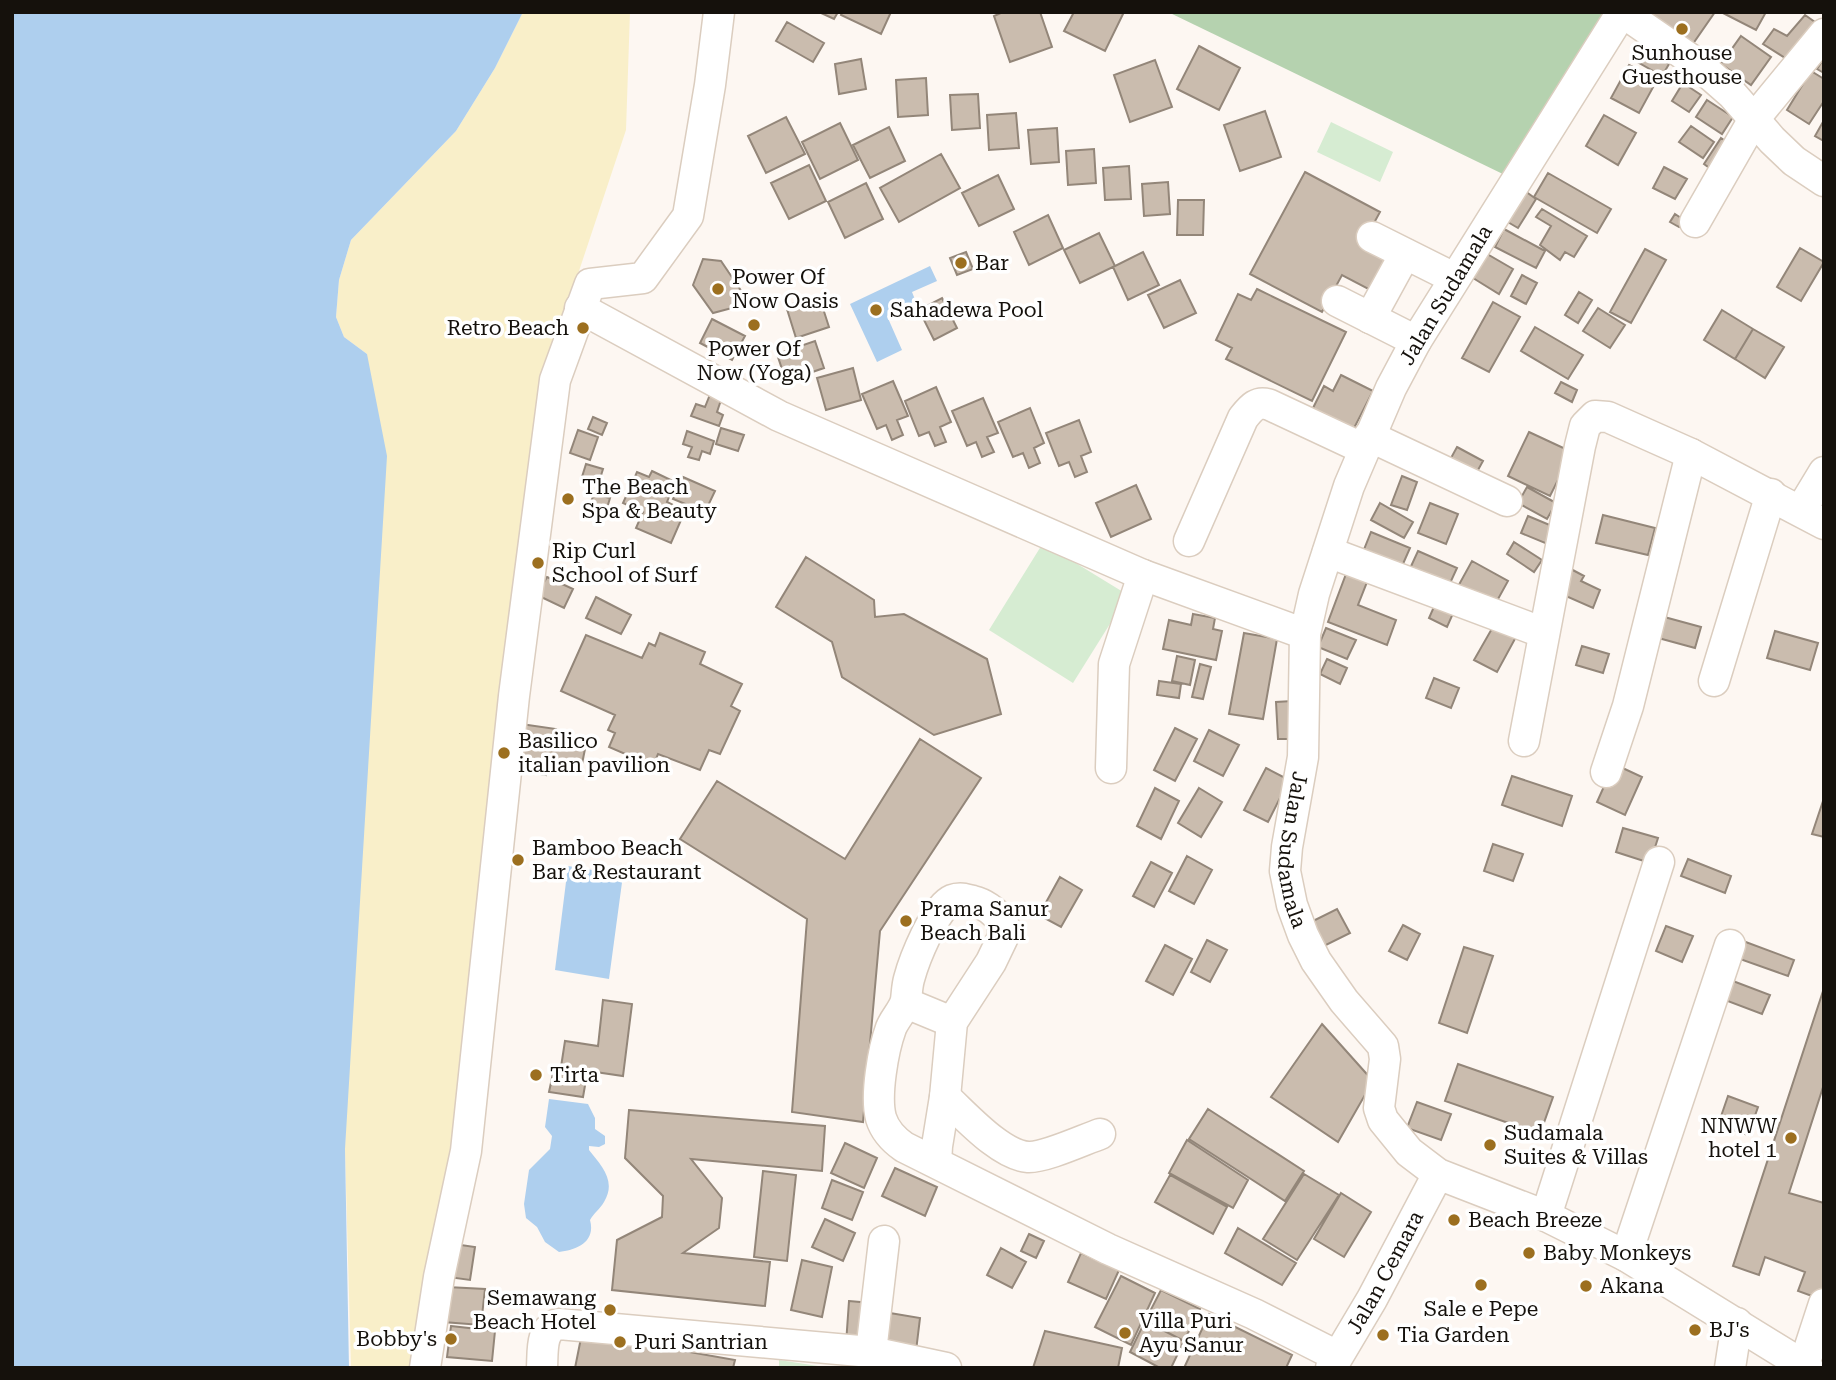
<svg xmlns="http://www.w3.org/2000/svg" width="1836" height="1380" viewBox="0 0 1836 1380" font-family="'Roboto Serif',serif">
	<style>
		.green { fill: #d6ecd2 }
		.forest { fill: #b5d2af }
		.sand { fill: #f9efc9 }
		.water { fill: #aecfee }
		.building { fill: #cabcae; stroke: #938679; stroke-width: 2 }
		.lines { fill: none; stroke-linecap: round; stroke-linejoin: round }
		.minor-casing { stroke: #dbcdbf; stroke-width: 33 }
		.minor { stroke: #fff; stroke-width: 30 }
		.poi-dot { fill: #9c6f1f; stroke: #fff; stroke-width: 2.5 }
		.labels { text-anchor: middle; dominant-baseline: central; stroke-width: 7; stroke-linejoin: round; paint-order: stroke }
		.poi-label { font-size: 21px; fill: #15110c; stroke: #fff; text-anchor: start }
		.street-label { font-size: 21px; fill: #15110c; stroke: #fff }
	</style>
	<rect width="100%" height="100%" fill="#fdf7f2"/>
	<path class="green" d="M1331,122L1393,152L1380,182L1317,152Z
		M1043,543L1128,595L1073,683L989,630Z
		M779,1360L831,1368H779Z"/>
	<path class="forest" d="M1168,12H1605L1509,177Z"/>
	<path class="sand" d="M523,12H630L626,130L574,286L466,1151L417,1368H351L345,1149L367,354L344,337L336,317L339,280L351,240L456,131L495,68Z"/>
	<path class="water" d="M12,12H523L495,68L456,131L351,240L339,280L336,317L344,337L367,354L387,456L345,1149L349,1368H12Z
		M930,266L937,281L912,292L916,302L887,316L902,350L877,362L850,304Z
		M568,866L623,875L609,979L555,970Z
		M549,1099L588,1104L595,1118V1129L605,1136V1144L599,1147L589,1146V1150C601,1165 617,1181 604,1202C600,1209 594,1213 590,1220C596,1242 577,1250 559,1252L545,1242L537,1227L526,1218L524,1204L529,1170L550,1149L552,1136L545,1127Z"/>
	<path class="building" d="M819,12H838L834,19Z
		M842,12H891L881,34L841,15Z
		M1003,12H1040L1052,47L1010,62L994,16Z
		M1074,12H1124L1105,51L1064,31Z
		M1642,12H1715L1690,48Z
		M1721,12H1766L1756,30Z
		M1805,15L1822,27L1793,63L1763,44L1774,29L1787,36Z
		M787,22L824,43L813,62L776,41Z
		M1741,36L1771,57L1751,85L1721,64Z
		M1199,46L1240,68L1219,110L1177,89Z
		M1641,47L1669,64L1662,76L1634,60Z
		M1824,58V73L1817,69Z
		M861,59L866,89L839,94L835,64Z
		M1155,60L1172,107L1130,122L1114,75Z
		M1629,65L1657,80L1639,113L1611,98Z
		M1811,71L1824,79V101L1809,124L1787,110Z
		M926,78L928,115L898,117L896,80Z
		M1683,83L1701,95L1689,112L1672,101Z
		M978,94L980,128L952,130L950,95Z
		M1707,100L1733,117L1722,134L1696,117Z
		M1265,111L1281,157L1240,171L1224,125Z
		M1016,113L1019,148L989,150L987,115Z
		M1604,115L1636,133L1618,165L1586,146Z
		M786,117L805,154L766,173L748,136Z
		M1824,120V141L1815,136Z
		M840,123L858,160L820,179L802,142Z
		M1691,126L1714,142L1703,158L1679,142Z
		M889,127L905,161L870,178L853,145Z
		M1057,128L1059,162L1031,164L1028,130Z
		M1721,138L1733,146L1715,172L1704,164Z
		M1094,149L1096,183L1068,185L1066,151Z
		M941,154L960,188L899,222L880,188Z
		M809,165L826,201L789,219L771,183Z
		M1129,166L1131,199L1105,200L1103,168Z
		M1664,167L1687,179L1675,199L1653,188Z
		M1305,172L1380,212L1362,245L1393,261L1376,293L1342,275L1322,312L1250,274Z
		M1548,173L1611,209L1597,233L1534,197Z
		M998,175L1014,209L979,226L962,193Z
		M1168,182L1170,214L1144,216L1142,184Z
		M866,183L883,219L845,238L828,202Z
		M1525,191L1536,199L1518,228L1506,221Z
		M1178,200H1204L1203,235H1177Z
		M1542,209L1587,236L1574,257L1565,252L1560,260L1540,245L1551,226L1536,217Z
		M1675,214L1684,220L1679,227L1670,222Z
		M1048,215L1063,248L1029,265L1014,232Z
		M1504,229L1545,251L1536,268L1495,247Z
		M1099,233L1115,266L1080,283L1064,250Z
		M1800,248L1824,262L1801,301L1777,287Z
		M1645,249L1666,260L1631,323L1610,312Z
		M966,252L973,269L957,275L950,258Z
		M1143,252L1159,285L1128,300L1113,267Z
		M1487,254L1513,269L1499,294L1473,278Z
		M703,259L721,261L742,292L736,307L713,313L693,285Z
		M1522,275L1537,283L1526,304L1511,296Z
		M1180,280L1196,313L1164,328L1148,295Z
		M1257,289L1346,332L1312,401L1226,359L1232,348L1216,340L1238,294L1251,300Z
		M1579,292L1592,300L1578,323L1565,315Z
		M819,296L829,327L796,338L786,306Z
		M942,298L957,328L934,340L919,310Z
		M1493,302L1520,317L1489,372L1462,358Z
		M1598,308L1625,325L1610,348L1583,331Z
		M1722,310L1753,329L1735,359L1704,340Z
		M712,319L745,336L732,360L700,343Z
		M1535,327L1583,355L1568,379L1521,351Z
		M1753,329L1784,347L1765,378L1735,359Z
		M815,341L824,368L786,381L777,354Z
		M853,368L861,400L826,410L817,378Z
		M1341,375L1373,391L1349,438L1308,418L1324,386L1333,391Z
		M893,381L908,416L897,420L903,435L892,440L886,425L877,429L862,394Z
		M1561,382L1577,390L1572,402L1555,393Z
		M936,387L951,422L940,427L946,442L935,446L929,432L919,436L905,401Z
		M711,392L722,397L717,412L723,415L719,426L691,416L696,404L705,407Z
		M983,398L998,433L987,437L994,452L982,457L976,442L967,446L952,411Z
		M1030,408L1044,443L1034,448L1040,463L1029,468L1023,453L1013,457L998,422Z
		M593,417L607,423L602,435L588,429Z
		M1079,420L1091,452L1081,456L1087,472L1075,477L1069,462L1059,466L1046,433Z
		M721,428L744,435L738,451L716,444Z
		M578,430L598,437L590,460L570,453Z
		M687,431L714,441L710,454L702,451L699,460L688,457L692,447L683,444Z
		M1529,432L1572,452L1550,496L1508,476Z
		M1457,447L1483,461L1472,481L1446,467Z
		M586,464L603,469L598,485L581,480Z
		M652,471L675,482L667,502L685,511L671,543L636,528L643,512L623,503L637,472L649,477Z
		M1402,476L1417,482L1407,510L1391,505Z
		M683,477L715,491L705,512L673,499Z
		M1136,485L1151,519L1111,537L1096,503Z
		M1527,487L1556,503L1547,519L1518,503Z
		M594,494L610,498L605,515L588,510Z
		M1380,503L1413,522L1404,538L1371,520Z
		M1430,503L1458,514L1446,544L1418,533Z
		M1603,515L1655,528L1648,555L1596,543Z
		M1528,516L1557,528L1550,545L1521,533Z
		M1371,532L1410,548L1399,573L1361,557Z
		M1514,542L1542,560L1534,572L1507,554Z
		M1418,551L1457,568L1446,592L1407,575Z
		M806,557L874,600L875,617L904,614L987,659L1001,714L934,735L842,677L832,642L776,607Z
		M1472,561L1508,581L1492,610L1456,590Z
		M1569,568L1584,576L1581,581L1600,590L1593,608L1559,593Z
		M1346,574L1367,582L1358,605L1396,620L1387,645L1328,622Z
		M547,577L573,589L564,608L537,595Z
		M596,597L631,615L621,634L586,618Z
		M1437,600L1455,609L1447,627L1429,618Z
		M1193,614L1215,618L1213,629L1222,631L1216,660L1163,649L1169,620L1191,625Z
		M1657,615L1701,627L1695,648L1651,636Z
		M1494,625L1516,637L1497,672L1474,660Z
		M1326,628L1356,640L1347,659L1318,647Z
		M1775,631L1818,643L1810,670L1767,658Z
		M660,633L705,652L700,664L742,684L731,706L740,711L720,754L709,750L700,770L658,754L653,766L609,747L615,733L608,730L615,715L561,691L586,635L642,658L649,643L655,646Z
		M1244,633L1277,639L1263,719L1229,714Z
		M1582,646L1609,654L1603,673L1576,665Z
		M1177,656L1195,660L1190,685L1172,681Z
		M1327,659L1347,668L1340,684L1320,674Z
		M1200,664L1211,667L1203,699L1192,697Z
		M1434,678L1459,688L1451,708L1426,698Z
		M1159,681L1181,684L1179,698L1157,695Z
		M1292,701L1294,739H1278L1276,702Z
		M521,724L556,729L553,744L585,749L581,769L549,764L546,775L513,769Z
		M1175,728L1197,739L1175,781L1154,770Z
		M1209,730L1239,745L1223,776L1194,761Z
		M920,739L981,778L880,931L863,1122L792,1112L807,919L680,839L717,781L845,859Z
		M1614,764L1642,777L1625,815L1597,802Z
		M1266,768L1289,780L1268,822L1244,810Z
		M1512,776L1572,796L1562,826L1502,805Z
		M1155,788L1179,801L1161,839L1137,826Z
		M1199,788L1222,802L1201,837L1178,823Z
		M1824,798V837L1812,834Z
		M1623,828L1658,838L1650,863L1616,852Z
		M1493,844L1523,854L1513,881L1484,871Z
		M1187,856L1212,870L1194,904L1169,891Z
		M1688,859L1731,876L1725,893L1681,876Z
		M1151,862L1172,873L1154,907L1133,896Z
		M1060,877L1082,890L1061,927L1039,915Z
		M1337,909L1350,933L1324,946L1311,922Z
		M1403,925L1420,934L1407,960L1389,951Z
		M1666,926L1693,936L1682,962L1656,951Z
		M1207,940L1227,950L1210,982L1191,972Z
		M1743,941L1794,960L1788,976L1737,958Z
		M1165,945L1192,959L1173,995L1146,981Z
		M1464,947L1493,956L1467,1033L1439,1023Z
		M1725,978L1770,995L1762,1014L1717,997Z
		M1824,988V1084L1789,1193L1824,1203L1823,1300L1798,1291L1805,1272L1765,1257L1759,1275L1733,1266Z
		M603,1000L632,1004L623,1076L561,1067L565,1041L598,1046Z
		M1322,1024L1373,1081L1338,1142L1271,1097Z
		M1458,1064L1553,1097L1540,1134L1445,1101Z
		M554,1069L587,1074L583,1097L549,1092Z
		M1728,1096L1758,1107L1748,1135L1718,1125Z
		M1417,1102L1451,1114L1441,1140L1407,1128Z
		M1208,1109L1304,1171L1285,1201L1189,1139Z
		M629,1110L825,1126L822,1171L691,1159L722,1198L719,1228L683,1253L770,1262L765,1306L612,1290L617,1240L662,1217L663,1196L625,1158Z
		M1187,1140L1248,1180L1233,1208L1169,1173Z
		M845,1143L877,1158L864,1188L831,1173Z
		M895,1168L937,1187L925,1216L882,1196Z
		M763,1171L796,1175L787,1261L754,1257Z
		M1304,1174L1339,1195L1297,1260L1263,1239Z
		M1170,1175L1227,1207L1213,1234L1155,1202Z
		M832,1180L863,1192L852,1220L822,1208Z
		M1341,1193L1371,1212L1344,1257L1314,1239Z
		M825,1219L855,1233L843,1261L812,1247Z
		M1238,1228L1296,1263L1282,1285L1225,1253Z
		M1029,1234L1044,1241L1036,1258L1021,1251Z
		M454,1244L475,1247L470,1280L448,1277Z
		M1001,1248L1026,1262L1012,1288L987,1275Z
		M1081,1253L1119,1270L1106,1299L1068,1282Z
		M802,1260L832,1267L822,1317L791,1310Z
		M1121,1276L1155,1293L1131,1345L1095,1327Z
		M447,1287L485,1289L481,1325L443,1322Z
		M1161,1290L1200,1309L1184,1341L1145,1321Z
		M849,1301L871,1303L868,1345L846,1344Z
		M890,1313L920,1318L916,1351L886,1349Z
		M1209,1314L1292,1355L1286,1368H1184Z
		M1145,1321L1184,1341L1171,1368H1160L1130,1352Z
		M451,1326L495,1331L492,1361L447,1357Z
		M1045,1331L1122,1348L1118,1368H1033Z
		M582,1333L735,1360L733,1368H575Z"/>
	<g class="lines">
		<defs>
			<g id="minor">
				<path id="s1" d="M1622,12L1416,341L1391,388L1349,486L1314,594L1305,634L1303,757L1287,847L1285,871L1292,905L1303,935L1316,961L1344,1001L1383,1046L1385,1059L1379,1108L1383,1120L1409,1152L1438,1174L1546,1216L1626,1256L1808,1368"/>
				<path d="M1622,12L1699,65L1732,94L1772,140L1794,161L1824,181"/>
				<path d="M1695,222L1754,119L1824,34"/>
				<path d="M1372,237L1454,278"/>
				<path d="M1337,301L1416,341"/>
				<path d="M580,308L779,416L1143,575L1305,634"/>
				<path d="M1370,318L1405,254"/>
				<path d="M1369,436L1507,501"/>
				<path d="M1801,510L1824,472"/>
				<path d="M1189,541L1243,418C1251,408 1257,400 1270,405L1364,449"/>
				<path d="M1328,552L1544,633"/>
				<path d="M1714,681L1771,494"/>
				<path d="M1524,741L1580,446L1585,426L1595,416L1608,417L1691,454L1824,524"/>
				<path d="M1111,768L1114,664L1143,575"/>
				<path d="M1606,772L1628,706L1691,454"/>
				<path d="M906,1003L952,1022"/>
				<path d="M945,1097C965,1115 1000,1155 1028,1157C1044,1158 1083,1140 1100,1134"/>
				<path d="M936,1163L937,1146L945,1097L952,1022L991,962L1003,937V922C995,912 986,904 973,901C966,899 960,897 952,900C935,907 914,960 909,979C907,986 907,993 906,1000C904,1010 895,1018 891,1028C883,1050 875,1096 881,1118C885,1131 894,1140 904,1147L1108,1249L1254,1314L1337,1356"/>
				<path d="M1546,1216L1659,862"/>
				<path d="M1626,1256L1730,945"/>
				<path d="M871,1352L884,1241"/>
				<path d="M1804,1365L1824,1304"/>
				<path d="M425,1368L439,1277L466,1151L514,696L555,380L590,284L643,278L688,216L710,85L719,12"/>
				<path d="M542,1368C543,1352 540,1328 559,1324L871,1352L946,1368"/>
				<path id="s2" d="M1331,1368L1372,1299L1438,1174"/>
				<path d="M1730,1368L1737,1323"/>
			</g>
		</defs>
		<use href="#minor" class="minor-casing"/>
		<use href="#minor" class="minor"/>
	</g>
	<g class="poi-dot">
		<circle cx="1682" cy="29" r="7"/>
		<circle cx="961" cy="263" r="7"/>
		<circle cx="718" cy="289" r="7"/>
		<circle cx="876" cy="310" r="7"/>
		<circle cx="754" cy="325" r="7"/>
		<circle cx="583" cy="328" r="7"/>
		<circle cx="568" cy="499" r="7"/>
		<circle cx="538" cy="563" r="7"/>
		<circle cx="504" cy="753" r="7"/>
		<circle cx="518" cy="860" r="7"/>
		<circle cx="906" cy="921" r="7"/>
		<circle cx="536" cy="1075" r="7"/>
		<circle cx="1791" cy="1138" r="7"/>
		<circle cx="1490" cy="1145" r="7"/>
		<circle cx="1454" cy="1220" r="7"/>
		<circle cx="1529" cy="1253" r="7"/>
		<circle cx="1481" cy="1285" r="7"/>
		<circle cx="1586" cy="1286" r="7"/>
		<circle cx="610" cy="1310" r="7"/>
		<circle cx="1695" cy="1330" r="7"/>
		<circle cx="1125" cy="1333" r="7"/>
		<circle cx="1383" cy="1335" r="7"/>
		<circle cx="451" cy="1339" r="7"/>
		<circle cx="620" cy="1342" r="7"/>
	</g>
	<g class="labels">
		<g class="poi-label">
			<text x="1682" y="53" text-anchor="middle">Sunhouse<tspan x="1682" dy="24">Guesthouse</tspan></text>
			<text x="975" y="263">Bar</text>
			<text x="732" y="277">Power Of<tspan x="732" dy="24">Now Oasis</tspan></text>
			<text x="890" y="310">Sahadewa Pool</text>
			<text x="569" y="328" text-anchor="end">Retro Beach</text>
			<text x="754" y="349" text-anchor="middle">Power Of<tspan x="754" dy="24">Now (Yoga)</tspan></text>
			<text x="582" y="487">The Beach<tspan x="582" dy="24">Spa &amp; Beauty</tspan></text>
			<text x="552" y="551">Rip Curl<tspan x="552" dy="24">School of Surf</tspan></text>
			<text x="518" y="741">Basilico<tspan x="518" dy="24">italian pavilion</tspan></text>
			<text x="532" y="848">Bamboo Beach<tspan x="532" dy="24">Bar &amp; Restaurant</tspan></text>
			<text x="920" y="909">Prama Sanur<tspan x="920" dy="24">Beach Bali</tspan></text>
			<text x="550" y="1075">Tirta</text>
			<text x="1777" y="1126" text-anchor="end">NNWW<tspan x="1777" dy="24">hotel 1</tspan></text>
			<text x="1504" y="1133">Sudamala<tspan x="1504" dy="24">Suites &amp; Villas</tspan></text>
			<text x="1468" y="1220">Beach Breeze</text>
			<text x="1543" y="1253">Baby Monkeys</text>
			<text x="1600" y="1286">Akana</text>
			<text x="596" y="1298" text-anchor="end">Semawang<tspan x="596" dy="24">Beach Hotel</tspan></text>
			<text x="1481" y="1309" text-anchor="middle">Sale e Pepe</text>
			<text x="1139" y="1321">Villa Puri<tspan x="1139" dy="24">Ayu Sanur</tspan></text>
			<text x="1709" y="1330">BJ's</text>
			<text x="1397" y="1335">Tia Garden</text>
			<text x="437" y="1339" text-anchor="end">Bobby's</text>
			<text x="634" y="1342">Puri Santrian</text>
		</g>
		<g class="street-label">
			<text transform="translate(1446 295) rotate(-59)">Jalan Sudamala</text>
			<text stroke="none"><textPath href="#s1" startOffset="920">Jalan Sudamala</textPath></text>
			<text stroke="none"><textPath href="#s2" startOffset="110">Jalan Cemara</textPath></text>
		</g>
	</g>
	<rect width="1836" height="1380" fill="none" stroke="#15110c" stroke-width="28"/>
</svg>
